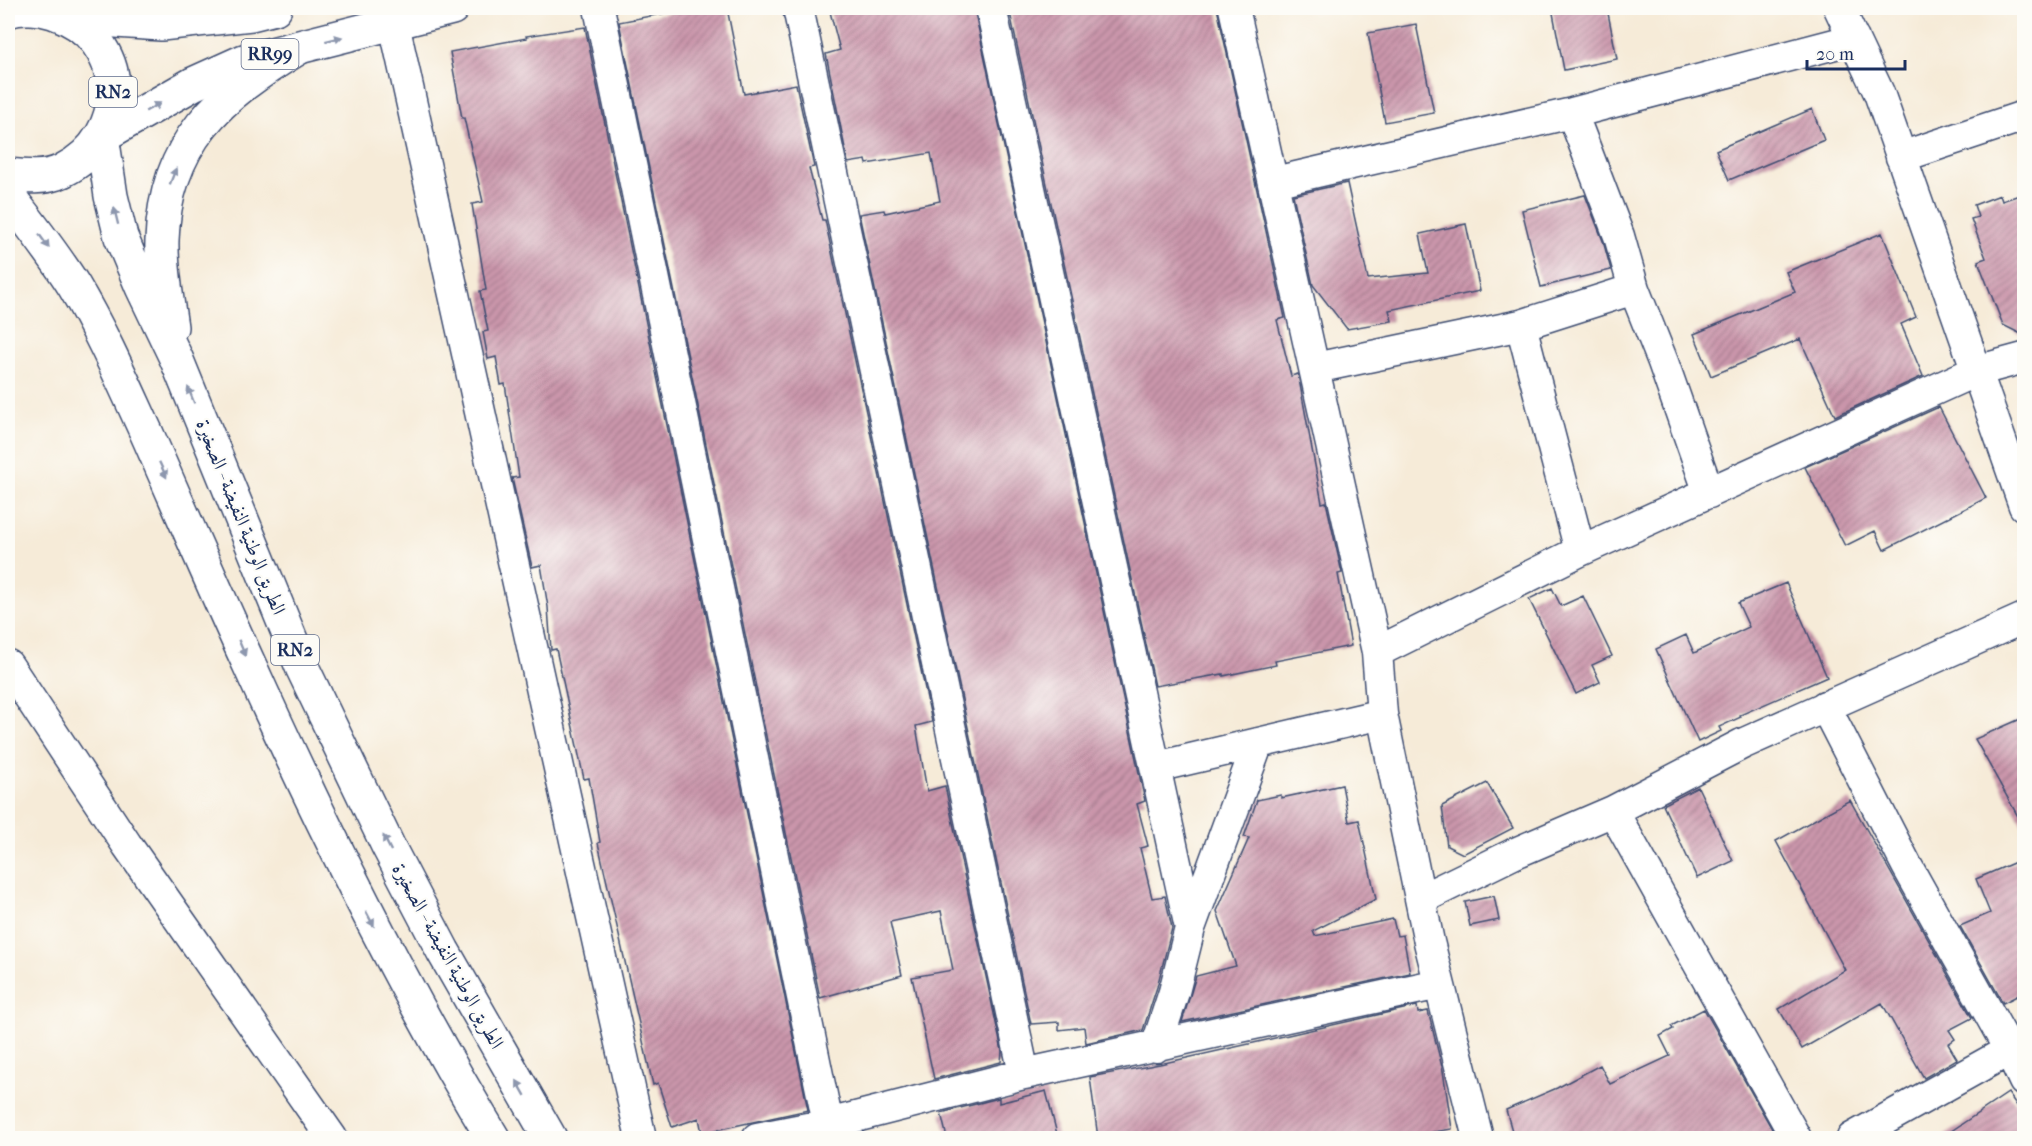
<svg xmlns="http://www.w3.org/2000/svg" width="2032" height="1146" viewBox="0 0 2032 1146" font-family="'IM FELL French Canon',Amiri,serif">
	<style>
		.building { fill: url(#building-hatch) }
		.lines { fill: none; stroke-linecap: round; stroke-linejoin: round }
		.street-casing { stroke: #3c4b70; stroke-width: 33 }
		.primary-casing { stroke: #3c4b70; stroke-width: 36 }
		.highway-casing { stroke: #3c4b70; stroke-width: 36 }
		.street { stroke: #fff; stroke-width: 30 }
		.primary { stroke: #fff; stroke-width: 33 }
		.highway { stroke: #fff; stroke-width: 33 }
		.oneway { fill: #8d97ae }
		.labels { text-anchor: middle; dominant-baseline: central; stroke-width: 4.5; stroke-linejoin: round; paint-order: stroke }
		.shield { fill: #fdfcf7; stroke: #5f6c8c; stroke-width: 1.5 }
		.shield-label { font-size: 18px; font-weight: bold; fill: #1b2f5e }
		.street-label { font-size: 20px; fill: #1b2f5e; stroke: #fdfcf7 }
	</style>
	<defs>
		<pattern id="building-hatch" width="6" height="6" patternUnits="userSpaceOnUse" patternTransform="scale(1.5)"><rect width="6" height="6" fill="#cb96ab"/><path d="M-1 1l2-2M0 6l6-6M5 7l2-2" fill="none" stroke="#a47b8e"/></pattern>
	</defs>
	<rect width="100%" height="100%" fill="#fdfcf7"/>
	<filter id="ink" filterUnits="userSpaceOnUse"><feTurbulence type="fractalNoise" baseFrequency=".0167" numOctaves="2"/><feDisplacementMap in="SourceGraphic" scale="12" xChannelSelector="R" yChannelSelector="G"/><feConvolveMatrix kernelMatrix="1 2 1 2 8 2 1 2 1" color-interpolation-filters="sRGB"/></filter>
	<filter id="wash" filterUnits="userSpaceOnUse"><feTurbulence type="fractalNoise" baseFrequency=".008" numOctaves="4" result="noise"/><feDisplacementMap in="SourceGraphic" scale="24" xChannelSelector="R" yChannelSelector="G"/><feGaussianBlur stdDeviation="1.35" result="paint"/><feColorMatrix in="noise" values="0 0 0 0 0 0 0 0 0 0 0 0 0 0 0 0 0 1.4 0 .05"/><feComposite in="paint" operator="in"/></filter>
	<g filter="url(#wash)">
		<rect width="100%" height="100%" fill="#f6ebd8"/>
		<g id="blocks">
			<path class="building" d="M692,8H727L744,94L796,84L814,167L809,168L822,220H825L932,722L916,726L927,791L945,786L1002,1051L1001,1062L934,1079L912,977L953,970L941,911L890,922L902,975L820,998L619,22Z
				M829,8H974L1145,801L1137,804L1148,846L1140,848L1152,898L1165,896L1172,928L1157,987L1143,1030L1086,1043L1084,1027L1059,1030V1022L1031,1024L859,214L884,210L885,213L940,201L931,153L867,164L866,160L848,163L826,54L840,50Z
				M1009,8H1217L1285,318L1277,320L1291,376L1298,374L1322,503L1326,502L1342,573L1338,574L1351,646L1275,661L1276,665L1223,676V674L1155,686Z
				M1552,8H1607L1617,59L1564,70Z
				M1416,24L1434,113L1385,122L1368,33Z
				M585,27L808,1110L702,1133L699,1118L672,1127L658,1083L653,1085L598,843L600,842L589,778L584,779L556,649L551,650L548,607L541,565L532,567L512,478L519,477L505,384L501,385L496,357L488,359L483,332L488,331L480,291L486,290L472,204L483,202L464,118H462L450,52L527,38L526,36Z
				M1812,109L1824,140L1729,180L1716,150Z
				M1347,183L1368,279L1428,273L1420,234L1466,224L1480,291L1389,310L1392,321L1347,329L1313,285L1293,195Z
				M2025,193V336L2003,325L1978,261L1986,258L1971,219L1978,217L1974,205L2000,195L2002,201Z
				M1585,195L1603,241L1611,270L1541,287L1522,210Z
				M1882,233L1916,317L1901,324L1923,376L1835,416L1800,339L1711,376L1694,334L1795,292L1786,272Z
				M1939,407L1986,498L1884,550L1875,531L1845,546L1805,467Z
				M1786,583L1827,677L1740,715L1741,717L1719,727L1721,731L1698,742L1656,649L1686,635L1694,653L1749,627L1738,603Z
				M1552,588L1561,606L1583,596L1612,656L1592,665L1600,682L1576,694L1529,599Z
				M2025,717V829L1975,739Z
				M1487,783L1513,828L1463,854L1447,846L1442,806Z
				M1342,785L1349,822L1359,820L1376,899L1313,931L1315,936L1393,919L1397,936L1403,935L1410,973L1182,1022L1196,976L1236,966L1217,911L1249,838L1244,837L1257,800L1281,795V798Z
				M1698,787L1733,861L1697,878L1663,805Z
				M1850,800L1972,1018L1949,1030L1955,1039L1948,1044L1957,1059L1924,1078L1882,1003L1802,1049L1779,1009L1845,970L1776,841Z
				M2025,858V992L2003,1003L1960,926L1990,913L1976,879Z
				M1494,896L1499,920L1470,926L1465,902Z
				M1417,1006L1418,1013L1428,1011L1443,1071L1452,1129L1399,1138H1098L1090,1077L1160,1064Z
				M1704,1009L1777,1138H1514L1506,1110L1557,1088L1600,1065L1610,1084L1670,1056L1660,1036L1673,1029L1671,1026Z
				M1046,1091L1058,1138H947L941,1113L999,1098V1103Z
				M2008,1093L2025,1117V1138H1941Z"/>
		</g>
	</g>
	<g filter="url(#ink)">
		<use href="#blocks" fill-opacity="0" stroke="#3c4b70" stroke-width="1.5"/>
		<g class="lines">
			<defs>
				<path id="street" d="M599,8L828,1124L833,1138
					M798,8L1024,1074
					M991,8L1190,928
					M1234,8L1377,652L1382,714L1429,942L1478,1138
					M1839,8L1879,93L2024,506
					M394,24L641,1138
					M1572,113L1619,236L1634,289L1663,362L1709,493
					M1901,157L2024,116
					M1274,182L1572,113L1854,39
					M1521,325L1580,551
					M1315,368L1521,325L1634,289
					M1377,652L1580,551L1976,371L2024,358
					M8,665L127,845L332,1138
					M1825,706L1907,866L2010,1051L2024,1081
					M1156,767L1382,714
					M1613,811L1796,1138
					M1421,899L1513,854L1613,811L1742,744L2024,618
					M1156,1047L1174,992L1190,928L1258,743
					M757,1138L828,1124L1024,1074L1439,984
					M1852,1138L2024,1042"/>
				<path id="primary" d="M70,18L161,24L251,14L275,8
					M102,136L193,84L244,61L452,8"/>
				<path id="highway" d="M8,11C21,6 40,8 53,12C130,37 134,136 62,171C45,179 26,177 8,175
					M102,136L111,196L121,237L142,287L176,358L302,667L388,846L443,951L550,1138
					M8,195C31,225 54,254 74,286C102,333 124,384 147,434C181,511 214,588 249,664C322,826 401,986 493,1138
					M171,327C167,298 161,269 162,240C165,142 220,95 298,48"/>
			</defs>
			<use href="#street" class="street-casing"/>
			<use href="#primary" class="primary-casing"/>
			<use href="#highway" class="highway-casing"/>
			<use href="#street" class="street"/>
			<use href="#primary" class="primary"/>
			<use href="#highway" class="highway"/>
		</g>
		<defs><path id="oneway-solid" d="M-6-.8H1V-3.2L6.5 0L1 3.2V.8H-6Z" transform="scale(1.5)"/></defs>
		<g class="oneway">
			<use href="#oneway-solid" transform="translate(334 39) rotate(-14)"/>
			<use href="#oneway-solid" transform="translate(153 107) rotate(-30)"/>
			<use href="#oneway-solid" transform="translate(173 176) rotate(-69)"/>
			<use href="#oneway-solid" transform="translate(116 216) rotate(-104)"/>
			<use href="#oneway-solid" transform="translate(44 241) rotate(54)"/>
			<use href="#oneway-solid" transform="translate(191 395) rotate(-112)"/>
			<use href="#oneway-solid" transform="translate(163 470) rotate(65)"/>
			<use href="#oneway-solid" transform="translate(242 648) rotate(67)"/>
			<use href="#oneway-solid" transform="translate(387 843) rotate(-117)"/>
			<use href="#oneway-solid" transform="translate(370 919) rotate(62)"/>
			<use href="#oneway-solid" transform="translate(521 1088) rotate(-120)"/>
		</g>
	</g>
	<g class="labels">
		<g class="shield">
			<rect x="241.5" y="39" width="57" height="30" rx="4.5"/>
			<rect x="89" y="77" width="48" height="30" rx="4.5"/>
			<rect x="271" y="635" width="48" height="30" rx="4.5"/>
		</g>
		<g class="shield-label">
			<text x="270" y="54">RR99</text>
			<text x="113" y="92">RN2</text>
			<text x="295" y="650">RN2</text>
		</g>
		<g class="street-label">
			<text transform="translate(241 517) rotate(68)">الطريق الوطنية النفيضة - الصخيرة</text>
			<text transform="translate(448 956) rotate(61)">الطريق الوطنية النفيضة - الصخيرة</text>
		</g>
	</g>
	<rect width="2032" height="1146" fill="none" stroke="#fdfcf7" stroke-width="30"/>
	<path d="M1807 60v9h98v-9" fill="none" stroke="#1b2f5e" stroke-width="3"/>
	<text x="1816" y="60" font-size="18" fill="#1b2f5e" stroke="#fdfcf7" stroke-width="4.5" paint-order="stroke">20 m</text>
</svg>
